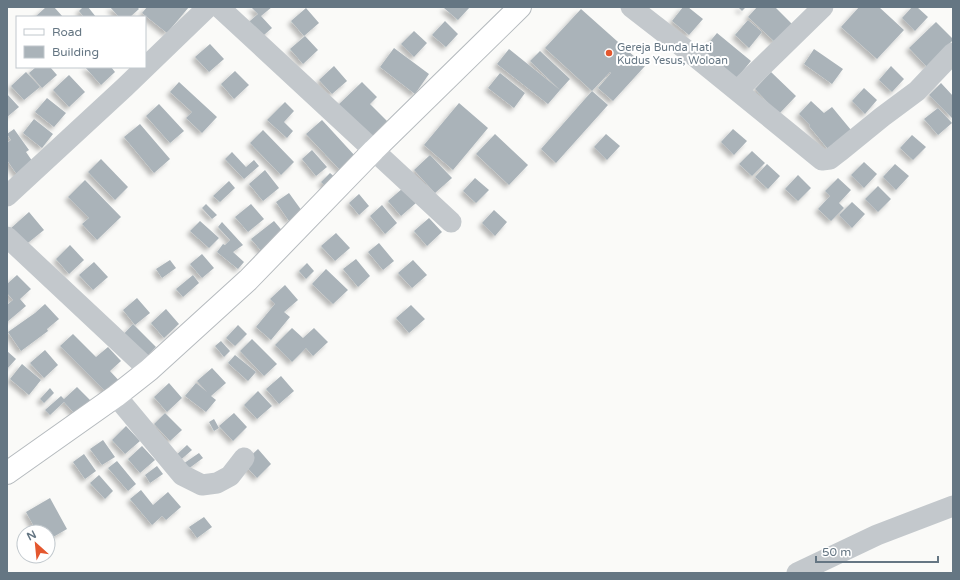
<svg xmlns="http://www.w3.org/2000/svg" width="960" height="580" viewBox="0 0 960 580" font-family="'Varela Round',sans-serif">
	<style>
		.building { fill: #aab3b9; filter: url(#shadow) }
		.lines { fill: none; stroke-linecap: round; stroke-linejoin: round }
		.major-casing { stroke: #b5babe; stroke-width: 24 }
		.minor { stroke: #c3c8cc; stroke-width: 21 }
		.major { stroke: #fff; stroke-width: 22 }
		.poi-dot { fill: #e4572e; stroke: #fff; stroke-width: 1.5 }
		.labels { text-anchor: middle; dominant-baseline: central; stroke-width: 4; stroke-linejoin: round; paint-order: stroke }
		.poi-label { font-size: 11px; fill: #657683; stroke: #fff; text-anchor: start }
	</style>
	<defs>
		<filter id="shadow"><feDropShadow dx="-3.5" dy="3.5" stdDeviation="2" flood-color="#0004"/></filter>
	</defs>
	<rect width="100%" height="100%" fill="#fafaf8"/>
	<path class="building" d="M46,7H54L63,17H35Z
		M83,7H88L96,17H84L79,11Z
		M110,7H137L139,9L130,17H119Z
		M147,7H189L167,33L142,13Z
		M251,7H272L261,16L272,28L257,41L243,27L258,14Z
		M445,7H470L458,20L444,8Z
		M683,7H688L703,19L689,35L672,21Z
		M738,7H746L742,11Z
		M757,7H775L792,24L775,42L748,17Z
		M859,7H879L904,30L877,59L841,27Z
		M912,7H917L928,17L915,31L902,18Z
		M306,8L319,23L304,36L291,21Z
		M581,9L645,66L613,101L598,88L611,73L610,72L592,91L545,48Z
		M748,20L762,32L749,48L735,35Z
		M445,21L458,34L446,47L432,35Z
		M936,22L953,39V40L927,67L909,48Z
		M414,31L427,43L414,57L401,44Z
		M717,33L751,61L736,79L702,51Z
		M305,36L318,50L303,64L290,49Z
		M210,44L224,59L209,72L195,57Z
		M394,48L429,74L415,94L380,67Z
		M509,49L560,90L548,104L497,64Z
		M814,49L843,69L832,84L804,64Z
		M540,51L570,79L560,90L530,61Z
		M334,66L347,81L332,94L319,80Z
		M891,66L904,79L892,92L879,80Z
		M36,67H50L57,75L42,88L29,73Z
		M85,67H111L115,72L101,85Z
		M235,71L249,85L234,99L221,84Z
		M26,72L40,87L24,100L11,86Z
		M771,72L796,96L779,114L755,89Z
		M500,73L525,93L514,108L488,88Z
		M69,75L85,92L69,107L53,90Z
		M179,82L217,117L202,133L186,118L192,112L170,92Z
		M362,82L377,97L370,104L388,122L372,137L338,105Z
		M941,83L953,96V119L929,95Z
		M864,88L877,100L865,114L852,101Z
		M592,91L608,105L556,163L541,149Z
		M7,94L19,107L7,117Z
		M47,98L66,113L54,127L35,112Z
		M811,101L824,113L832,107L851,130L828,149L809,126L810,125L799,114Z
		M285,102L294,111L284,122L293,131L287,138L267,120Z
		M459,103L488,128L453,170L424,145Z
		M159,104L184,131L170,143L146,116Z
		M938,108L952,123L938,135L924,119Z
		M34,119L53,134L42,148L23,133Z
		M322,120L356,157L341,171L306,134Z
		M140,124L170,159L154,173L124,137Z
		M14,129L29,150L26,152L35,165L18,176L7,160V143L11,140L7,134Z
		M733,129L747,141L734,155L721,142Z
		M263,130L294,162L281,175L250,143Z
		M495,134L528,165L509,185L476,154Z
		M606,134L620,146L607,160L594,147Z
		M912,135L926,147L913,160L900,148Z
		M312,150L327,167L316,176L302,159Z
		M752,151L765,163L752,176L739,164Z
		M232,152L246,167L254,160L259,166L244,179L225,159Z
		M430,155L452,178L435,193L414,170Z
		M101,159L128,187L115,200L88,172Z
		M864,162L877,174L864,188L851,175Z
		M767,164L780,176L768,189L755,177Z
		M895,164L909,176L896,190L883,177Z
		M265,170L279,188L263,201L249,184Z
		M330,173L337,179L328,189L321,182Z
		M798,175L811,188L798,201L785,189Z
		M475,178L489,190L476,203L463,191Z
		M838,178L851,190L839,203L844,208L831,221L818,209L830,196L825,191Z
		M85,180L121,217L97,240L82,224L89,218L68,197Z
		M229,181L235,188L220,202L213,196Z
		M878,186L891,199L878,212L865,199Z
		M403,188L416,203L401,216L388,201Z
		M289,193L302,211L289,221L276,202Z
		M359,194L369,206L359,215L349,203Z
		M852,202L865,214L852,228L839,215Z
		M206,204L217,215L212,219L202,208Z
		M251,204L264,219L248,232L235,217Z
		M382,205L397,223L385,234L370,216Z
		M494,210L507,222L495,236L482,223Z
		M29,212L44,230L24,246L10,229Z
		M429,218L442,232L427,246L414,231Z
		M200,221L219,238L209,248L190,231Z
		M274,221L285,234L263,253L251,239Z
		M222,222L243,245L233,252L244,262L238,269L217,252L223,244L225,245L230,240L218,227Z
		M336,233L350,248L335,261L321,246Z
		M379,243L394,261L383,270L368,252Z
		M70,245L84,260L69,274L56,259Z
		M202,254L214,268L202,278L190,264Z
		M356,259L370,276L358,287L343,269Z
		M170,260L176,268L162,278L156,269Z
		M413,260L427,275L412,288L398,273Z
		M94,262L108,277L93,290L79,275Z
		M307,263L314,271L306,279L299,271Z
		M326,269L348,290L333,304L312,284Z
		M17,275L31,289L20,299L26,306L7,322V305L13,300L7,293V284Z
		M193,275L199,283L183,297L176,289Z
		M285,285L298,300L284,312L290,317L271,340L256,327L275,304L270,299Z
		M137,298L150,313L135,325L123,310Z
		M45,304L59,319L47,329L48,331L21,351L8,332L35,313Z
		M411,305L425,319L409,333L396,318Z
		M166,309L179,324L164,338L151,323Z
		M133,324L156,347L144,359L121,337Z
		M238,325L247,334L235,346L226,338Z
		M292,328L303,338L314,328L328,342L313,356L306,348L292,362L275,345Z
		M73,334L96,357L108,347L121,361L110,371L123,385L111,397L60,346Z
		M252,339L277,364L264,376L240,351Z
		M221,341L230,351L224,357L215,346Z
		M45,350L58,365L44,378L30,363Z
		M7,351L16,359L7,369Z
		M235,355L256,372L248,381L228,363Z
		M22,364L41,380L29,395L10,379Z
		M212,368L226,383L211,396L216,400L206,412L185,396L196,383L207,392L197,381Z
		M281,376L294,391L279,404L266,389Z
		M169,383L182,398L167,412L154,397Z
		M77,387L91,401L76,415L64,402L50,415L45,410L61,396L64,399Z
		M50,388L54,393L44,403L40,399Z
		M258,391L272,406L257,419L244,405Z
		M165,413L182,430L170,441L154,424Z
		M234,413L247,427L233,441L219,426Z
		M214,419L219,428L214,431L209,422Z
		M126,426L140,441L125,454L112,440Z
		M103,440L115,457L102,465L90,449Z
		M187,445L192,450L177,463L173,458Z
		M142,446L155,460L140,473L128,459Z
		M258,449L271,464L257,478L243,463Z
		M199,453L203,458L184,472L180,466Z
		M84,454L96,471L85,479L73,462Z
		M117,461L136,484L128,491L108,468Z
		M157,466L163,474L150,483L145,475Z
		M99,475L113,491L105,499L90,483Z
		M141,490L153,505L168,492L181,507L166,520L162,516L152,525L130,499Z
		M50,498L67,529L48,540V532H37L26,512Z
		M204,517L212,527L197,538L189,527Z"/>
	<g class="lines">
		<defs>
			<path id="major" d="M7,473L116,396L149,370L248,280L374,150L520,7"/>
		</defs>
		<use href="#major" class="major-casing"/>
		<path class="minor" d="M219,7L451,222
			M631,7L698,59L822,160L830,159L839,152L882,117L917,91L953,53
			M737,91L823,7
			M7,196L125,87L208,7
			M7,237L149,370
			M116,396L182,475L202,485L217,483L230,476L244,458
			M797,573L877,535L953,506"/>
		<use href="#major" class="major"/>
	</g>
	<circle class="poi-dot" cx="609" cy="53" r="4"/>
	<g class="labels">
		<g class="poi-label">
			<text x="617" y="47">Gereja Bunda Hati<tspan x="617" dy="13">Kudus Yesus, Woloan</tspan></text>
		</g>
	</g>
	<rect width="960" height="580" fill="none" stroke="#657683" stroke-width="16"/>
	<rect x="16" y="16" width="130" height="52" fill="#ffffff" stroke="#c1c8cd"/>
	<rect x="24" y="29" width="20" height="6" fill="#ffffff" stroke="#c1c8cd"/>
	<text x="52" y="36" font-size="12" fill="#657683">Road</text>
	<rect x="24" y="46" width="20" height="12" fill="#aab3b9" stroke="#c1c8cd"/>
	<text x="52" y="56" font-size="12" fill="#657683">Building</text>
	<g transform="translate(36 544) rotate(333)"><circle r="19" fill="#ffffff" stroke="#c1c8cd"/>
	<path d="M0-3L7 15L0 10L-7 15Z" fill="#e4572e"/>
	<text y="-6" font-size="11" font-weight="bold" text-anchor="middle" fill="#657683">N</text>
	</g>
	<path d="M816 556v6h122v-6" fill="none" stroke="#657683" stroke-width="2"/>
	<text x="822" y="556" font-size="12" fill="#657683" stroke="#ffffff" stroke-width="3" paint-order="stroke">50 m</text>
</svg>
